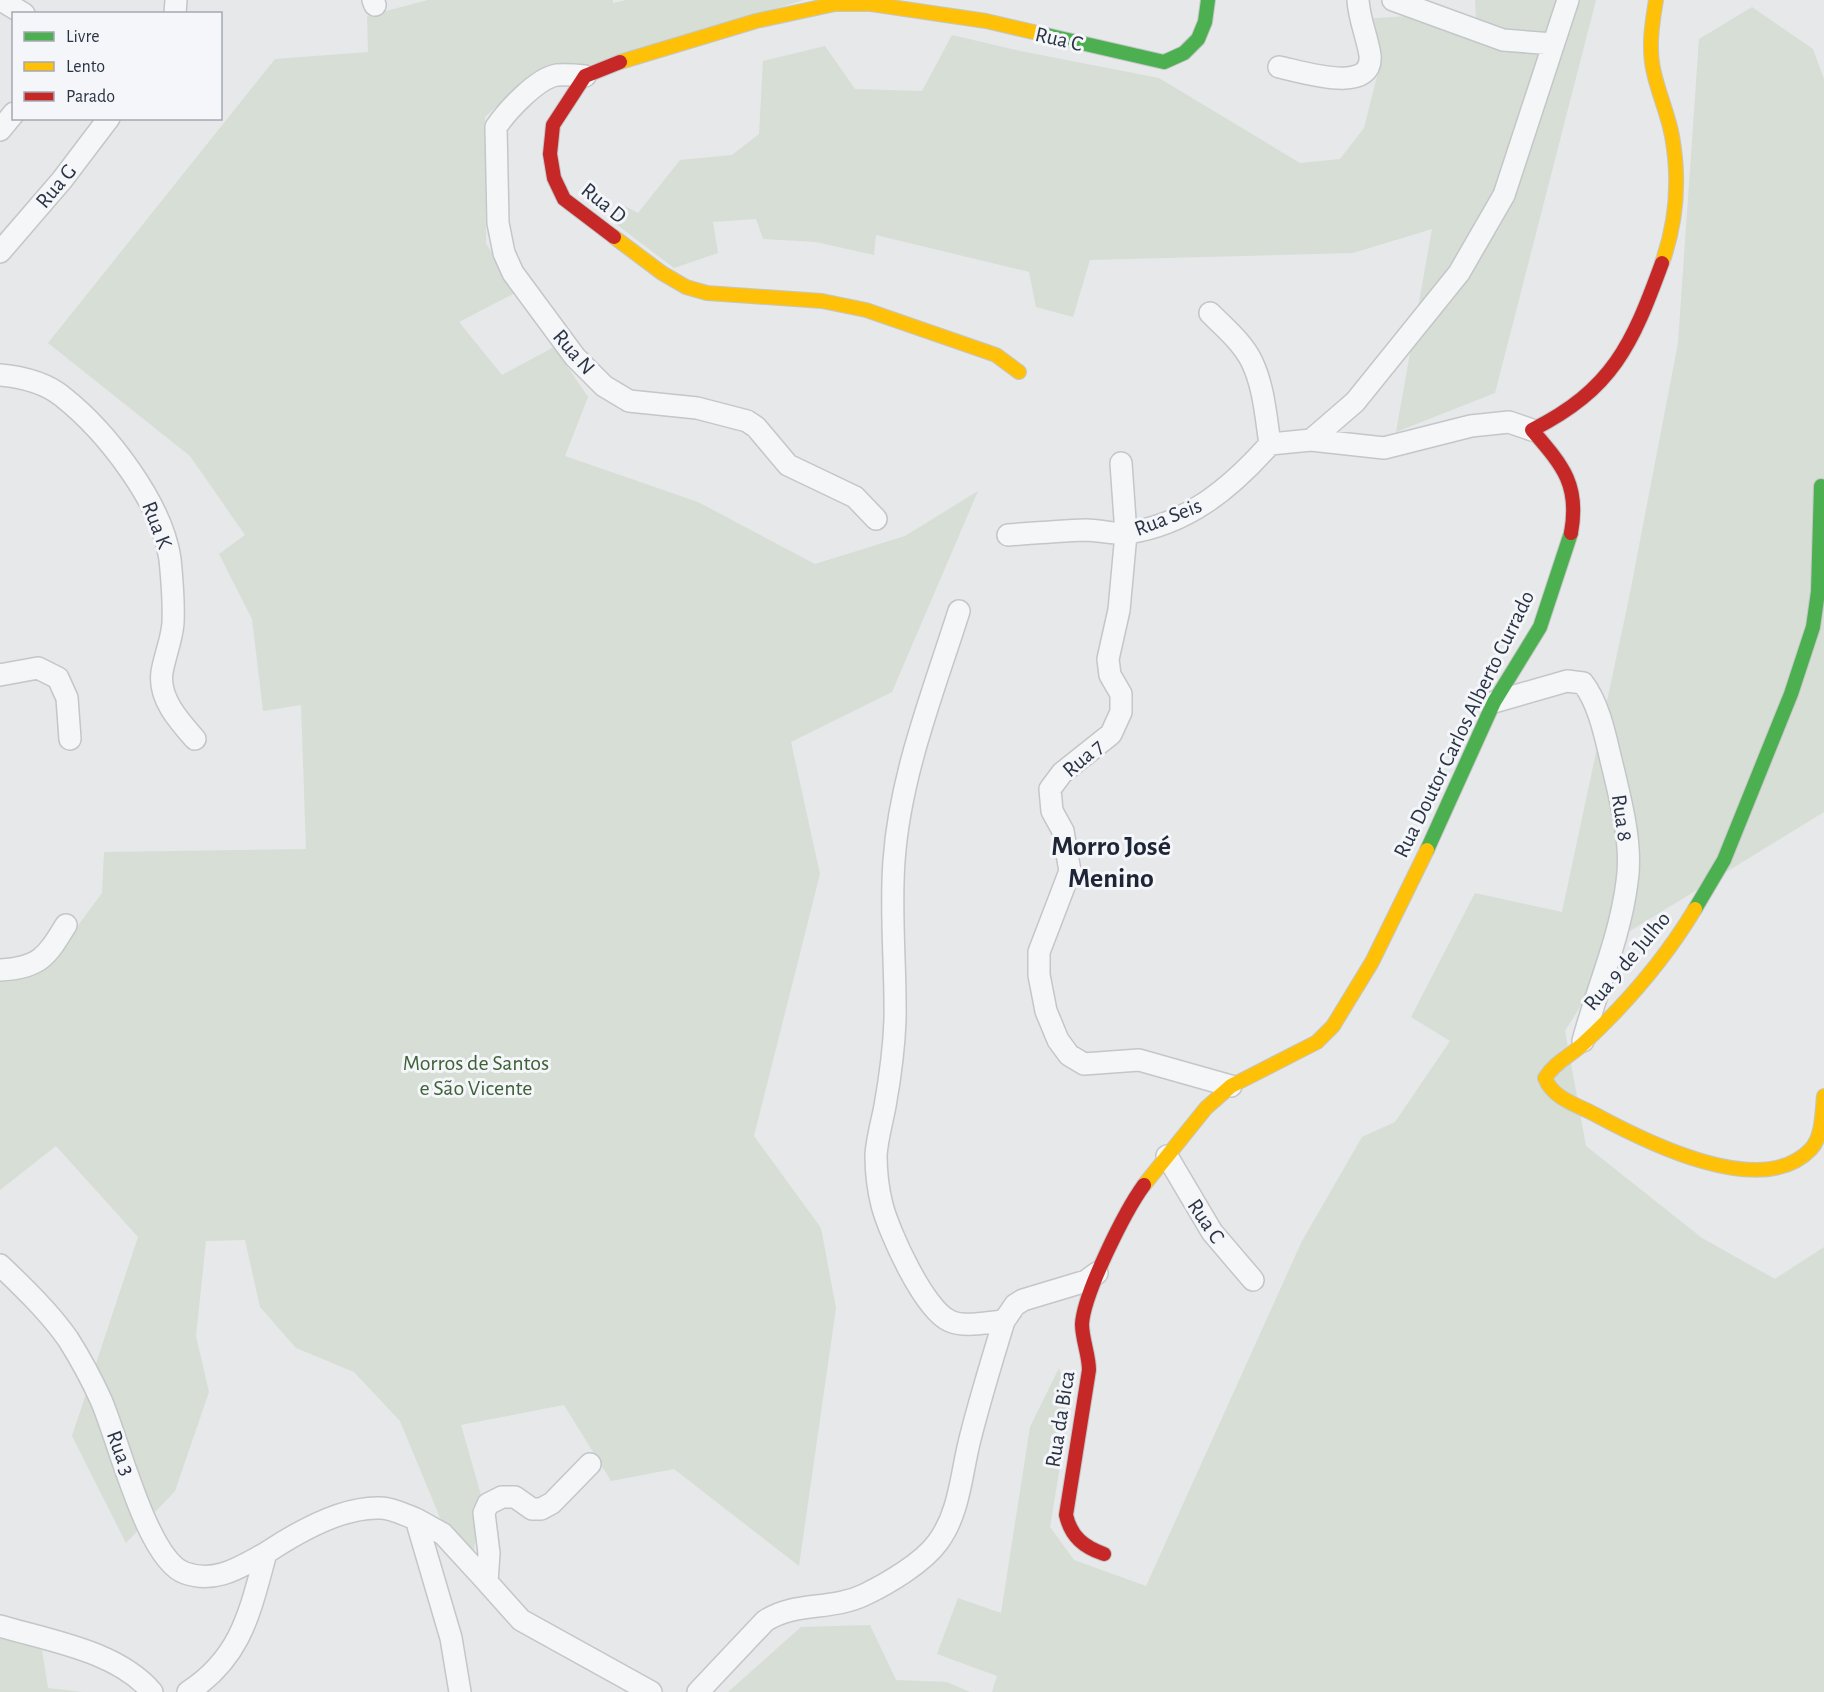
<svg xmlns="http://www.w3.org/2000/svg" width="1824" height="1692" viewBox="0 0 1824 1692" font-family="'Alegreya Sans',sans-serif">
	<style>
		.green { fill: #d6ded6 }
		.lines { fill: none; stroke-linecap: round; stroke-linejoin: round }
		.street-casing { stroke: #c4c6c8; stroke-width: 24 }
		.fast-casing { stroke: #c4c6c8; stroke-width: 16 }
		.slow-casing { stroke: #c4c6c8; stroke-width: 16 }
		.jam-casing { stroke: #c4c6c8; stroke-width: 16 }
		.street { stroke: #f5f6f7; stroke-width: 21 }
		.fast { stroke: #4caf50; stroke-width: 14 }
		.slow { stroke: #ffc107; stroke-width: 14 }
		.jam { stroke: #c62828; stroke-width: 14 }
		.labels { text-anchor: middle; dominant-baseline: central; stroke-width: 6; stroke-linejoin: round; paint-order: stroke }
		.street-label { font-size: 22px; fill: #2b3445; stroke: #f4f6f9 }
		.park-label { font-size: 22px; fill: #3f6138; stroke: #f4f6f9 }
		.district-label { font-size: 28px; font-weight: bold; fill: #1d2536; stroke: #f4f6f9 }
	</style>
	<rect width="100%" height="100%" fill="#e6e8ea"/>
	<path class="green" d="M428,0H613V3L626,0H804L582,67L554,64L534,72L485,117L486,243L515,293L459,322L502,375L554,347L588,397L565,456L698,502L815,564L905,536L978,491L892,692L791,742L820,874L754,1136L821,1228L836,1308L799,1566L674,1469L611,1481L564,1405L461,1425L481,1495L474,1550L441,1520L400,1421L354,1372L296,1348L260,1307L245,1240L206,1241L196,1336L209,1392L175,1491L126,1543L72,1436L138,1237L56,1146L0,1190V977H18L48,966L102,893L104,852L306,849L301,705L263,711L252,619L219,554L245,535L190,456L48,343L275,59L368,52L367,16Z
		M1475,0H1596L1495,393L1396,432L1432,229L1353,253L1090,260L1073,317L1036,307L1029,272L876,235L874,255L816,242L763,239L756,219L713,222L718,253L674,268L608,218L621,204L638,213L680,160L732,155L759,134L763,61L825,46L855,89L922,91L952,35L1020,51L1159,78L1300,163L1340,159L1364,128L1379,68L1362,19L1408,16L1477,39Z
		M1752,7L1813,49L1824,79V812L1625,934L1565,1031L1586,1146L1702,1238L1775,1279L1824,1247V1692H992L997,1676L937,1654L958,1598L1001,1613L1030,1427L1059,1368L1070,1406L1050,1527L1074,1560L1146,1586L1302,1241L1362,1137L1395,1122L1450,1041L1411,1017L1475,893L1562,912L1629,598L1678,343L1699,39Z
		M870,1625L896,1680L947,1682L970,1692H728L801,1627Z
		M0,1634L42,1650L48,1688L83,1692H0Z"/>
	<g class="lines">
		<defs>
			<path id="street" d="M1,0L24,14
				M373,0L375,5
				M1393,0L1503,40L1553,44
				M175,14L176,0
				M1279,67C1300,71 1374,96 1370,55C1367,36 1359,19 1358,0
				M585,76C576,75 566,74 557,75C537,78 507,111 496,127L498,223L504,253L513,273L575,357L604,386L629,401L697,408L747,421L756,427L788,465L855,497L876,519
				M0,130L14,113
				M0,252L62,180L109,118
				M1210,313C1225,328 1243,343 1252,362C1264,387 1266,418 1270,444
				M0,375C22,377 46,383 63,397C107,432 162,503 170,559C172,579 174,602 173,623C172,639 165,655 162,672C158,698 179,721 195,739
				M1311,440L1355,402L1459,273L1504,195L1568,0
				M1121,463L1126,534L1119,610L1108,659L1110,675L1121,694V712L1111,734L1062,773L1050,789L1052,811L1063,831L1070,871L1039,952V975L1046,1011L1058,1040L1069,1055L1084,1064L1139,1060L1231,1086
				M1008,535C1034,533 1060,531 1086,530C1100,530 1114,535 1128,533C1188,524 1231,488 1270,444L1311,440L1384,448L1471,426L1509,422L1532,430
				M959,611C933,693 900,775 894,861C890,914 896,967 895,1020C894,1049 890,1078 885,1106C882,1122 877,1139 876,1155C876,1172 878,1189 882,1205C889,1232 924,1310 950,1321C965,1328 988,1322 1004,1321
				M0,675L38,668L58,678L67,698L70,739
				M1494,702L1567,681L1583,683C1599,704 1605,735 1611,760C1620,798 1633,844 1627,882C1620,938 1597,988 1583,1041
				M0,970C40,968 47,956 66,925
				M1167,1156L1212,1232L1253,1280
				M0,1265C23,1287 50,1313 68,1339C80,1358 92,1380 101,1400C118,1438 147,1560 185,1573C216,1584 240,1567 266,1553
				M590,1464L552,1503L541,1509H532L515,1497H502L488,1504L484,1513L489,1553L487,1582L521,1620L651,1692
				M416,1519L443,1534L487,1582
				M0,1626C50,1641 117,1651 152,1692
				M188,1692C242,1657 250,1611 266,1553C296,1533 343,1506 381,1508C392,1508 405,1515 416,1519L451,1638L460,1692
				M698,1692L765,1621C796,1601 830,1611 864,1595C887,1584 923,1563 938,1542C960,1512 961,1474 970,1439C980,1399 992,1360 1004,1321L1015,1305L1023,1300L1086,1281L1097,1273"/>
			<path id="fast" d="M1042,34L1164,62L1184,53L1198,39L1205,22L1208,0
				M1427,850L1494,702L1540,627L1571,533
				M1695,909L1724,860L1791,694L1813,627L1818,592L1821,486"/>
			<path id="slow" d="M1656,0C1652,24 1648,49 1654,73C1659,95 1668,114 1672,136C1680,180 1677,221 1662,263
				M620,62L756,21L835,4H871L986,21L1042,34
				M614,237L662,273L686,287L707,293L822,301L866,310L996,355L1019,372
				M1695,909C1665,959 1625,1005 1583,1044C1570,1056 1554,1063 1545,1078C1553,1099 1578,1105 1596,1115C1646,1142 1762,1201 1811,1149C1823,1136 1822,1112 1824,1096
				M1144,1185L1206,1108L1231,1086L1317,1042L1333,1026L1372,962L1427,850"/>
			<path id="jam" d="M614,237L564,199L554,178L550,154L553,125L585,76L620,62
				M1571,533C1580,484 1562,465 1532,430C1613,389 1632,345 1662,263
				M1104,1554C1084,1547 1071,1537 1066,1515L1089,1370C1089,1355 1082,1339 1082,1324C1084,1293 1125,1211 1144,1185"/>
		</defs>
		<use href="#street" class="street-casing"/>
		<use href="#fast" class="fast-casing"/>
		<use href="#slow" class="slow-casing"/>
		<use href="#jam" class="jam-casing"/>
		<use href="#street" class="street"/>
		<use href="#fast" class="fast"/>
		<use href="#slow" class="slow"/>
		<use href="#jam" class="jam"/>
	</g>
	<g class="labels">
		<g class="street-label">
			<text transform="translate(1059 39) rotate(13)">Rua C</text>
			<text transform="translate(56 186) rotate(-50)">Rua G</text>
			<text transform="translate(604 203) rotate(39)">Rua D</text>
			<text transform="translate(574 352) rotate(49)">Rua N</text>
			<text transform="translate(1168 517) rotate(-21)">Rua Seis</text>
			<text transform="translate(157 525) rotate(69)">Rua K</text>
			<text transform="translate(1464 724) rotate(-64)">Rua Doutor Carlos Alberto Currado</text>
			<text transform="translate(1083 758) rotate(-40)">Rua 7</text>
			<text transform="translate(1622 818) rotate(82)">Rua 8</text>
			<text transform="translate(1627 961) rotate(-50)">Rua 9 de Julho</text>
			<text transform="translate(1206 1221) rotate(56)">Rua C</text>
			<text transform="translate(1060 1419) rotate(-81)">Rua da Bica</text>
			<text transform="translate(121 1453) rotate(70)">Rua 3</text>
		</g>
		<g class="park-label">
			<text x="476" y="1063">Morros de Santos<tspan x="476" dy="25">e São Vicente</tspan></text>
		</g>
		<g class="district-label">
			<text x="1111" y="847">Morro José<tspan x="1111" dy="32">Menino</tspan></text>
		</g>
	</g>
	<rect x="12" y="12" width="210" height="108" fill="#f4f6f9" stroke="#a4a8b1" stroke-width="1.5"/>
	<rect x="24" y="32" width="30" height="9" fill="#4caf50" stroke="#a4a8b1" stroke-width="1.5"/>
	<text x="66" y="42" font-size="18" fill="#2b3445">Livre</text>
	<rect x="24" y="62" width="30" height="9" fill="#ffc107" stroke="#a4a8b1" stroke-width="1.5"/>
	<text x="66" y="72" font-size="18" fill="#2b3445">Lento</text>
	<rect x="24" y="92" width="30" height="9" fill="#c62828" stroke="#a4a8b1" stroke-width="1.5"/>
	<text x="66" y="102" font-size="18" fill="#2b3445">Parado</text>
</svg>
